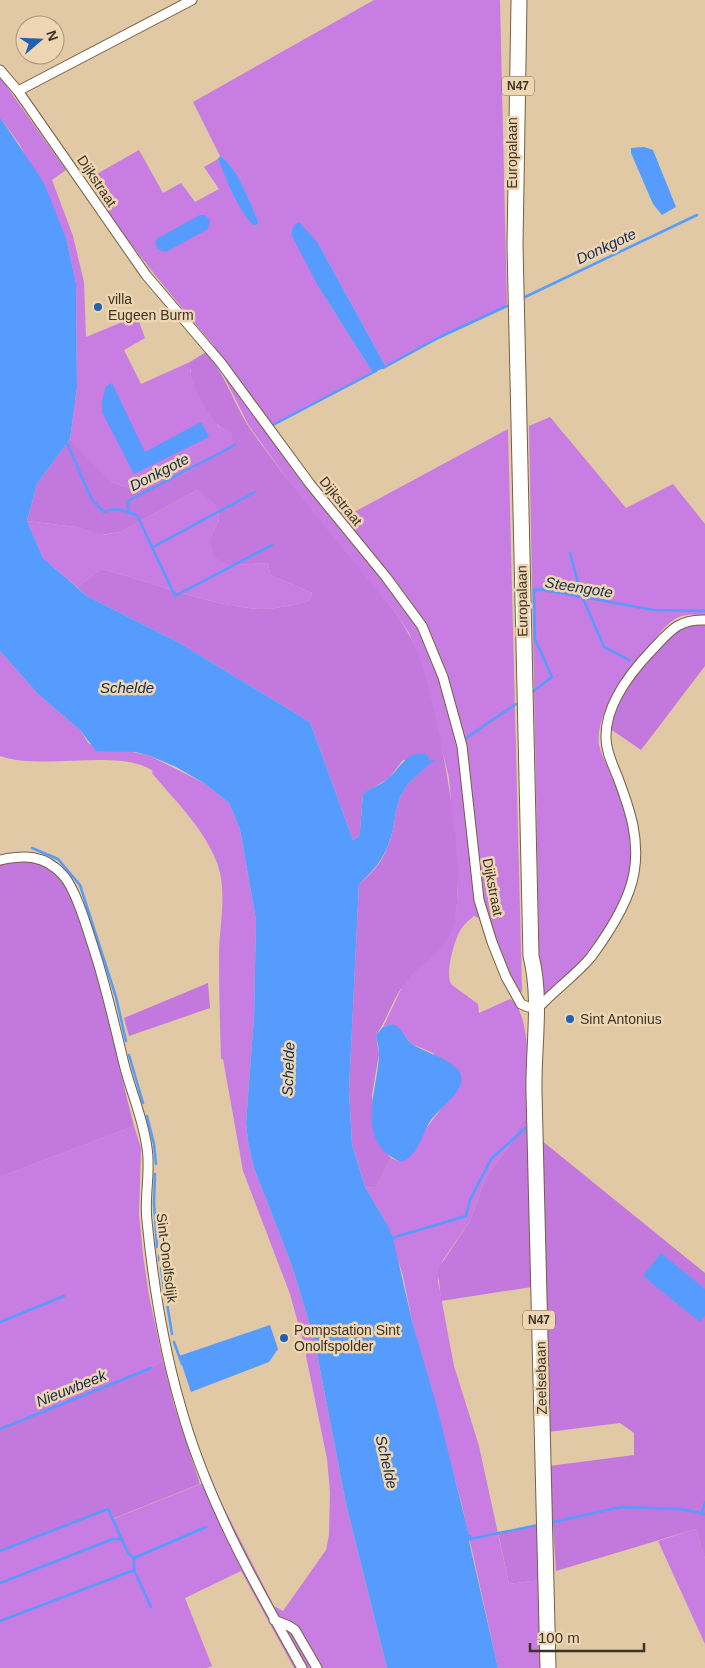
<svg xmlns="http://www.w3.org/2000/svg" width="705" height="1668" viewBox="0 0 705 1668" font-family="Arial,sans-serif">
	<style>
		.green { fill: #c77de1 }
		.forest { fill: #c278dc }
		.water { fill: #559cfe }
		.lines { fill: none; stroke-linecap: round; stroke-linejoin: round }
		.stream { stroke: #559cfe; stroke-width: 2.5 }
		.minor-casing { stroke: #756041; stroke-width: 11 }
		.primary-casing { stroke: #756041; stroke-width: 17 }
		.minor { stroke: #fff; stroke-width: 9 }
		.primary { stroke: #fff; stroke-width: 15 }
		.poi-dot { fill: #2260b1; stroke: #eed6b3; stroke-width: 2 }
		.labels { text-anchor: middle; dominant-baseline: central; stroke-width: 5; stroke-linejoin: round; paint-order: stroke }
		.shield { fill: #eed6b3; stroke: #726450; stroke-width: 1 }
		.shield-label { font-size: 12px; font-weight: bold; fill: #3d3326 }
		.street-label { font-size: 14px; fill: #3d3326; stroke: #eed6b3 }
		.poi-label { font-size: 14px; fill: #3d3326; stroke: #eed6b3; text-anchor: start }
		.water-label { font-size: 15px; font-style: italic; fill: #102b51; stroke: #eed6b3 }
	</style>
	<rect width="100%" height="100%" fill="#e1c9a6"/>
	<path class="green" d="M374,0H500L507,306L440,337L386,367L318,243V286L373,373L273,426L314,481L345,517L508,429L522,991L519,993L512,988L485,921L474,916C469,920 463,925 460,931C454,941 444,977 452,985L478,1004L479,1013L510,999C533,1012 528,1094 529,1121H522L509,1146L485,1179L470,1221L443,1260L438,1281L454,1366L479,1446L509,1584L540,1580L543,1668H498L462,1505L412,1321L403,1276L386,1222L365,1187L376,1188L391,1158L401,1162C421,1137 437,1111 459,1088L433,1053L412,1044L393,1024L383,1027L404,983L448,939L456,913L458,890L449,778L419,657L409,633L395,612L298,494L249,426L210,349L214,346C169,292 123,240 88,179L139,150L163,193L181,183L195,202L219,189L204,167L218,159L237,200L255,226L259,223C251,206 237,165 220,156L193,102Z
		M0,77L66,170L52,180L73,236L84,282L86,337L137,316L145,338L124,350L141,384L190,362V371L218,426L231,433L234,444L186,473L137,491L114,483L70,439L77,388L76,283L66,238L20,145L0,117Z
		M550,417L626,508L673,484L705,524V615C697,615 686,614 679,617C665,623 654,641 644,652C625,674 595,714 599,745C601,754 607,764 610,773C623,804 637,837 631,872C622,918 580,965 546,995L542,993L540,985L539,949L529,426Z
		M197,490L218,505L219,520L210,539L230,565L268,563L270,575L312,593L310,600C291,606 269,611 249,608C199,602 150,581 101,569L77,587L43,558L27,521L76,527L103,535L121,532Z
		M0,651L38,694L80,730L89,744L148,755L204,783L229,803L240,830L256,920L254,1017L246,1123L248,1142L254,1168L292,1266L314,1338L346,1504L387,1668H294L241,1571L185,1598L212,1666L207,1668H0V1551L108,1509L113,1519L206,1482L209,1473L220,1500L274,1606L283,1611L326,1550L329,1535L330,1492L327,1459L303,1341L290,1294L243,1171L223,1059H221C220,1025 219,991 219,956C219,925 229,888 215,858C201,825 175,801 152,773L153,771C120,748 43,771 0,756Z
		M134,1126L141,1148L139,1214L143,1255L149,1296L163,1361L151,1368L0,1429V1177Z
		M696,1529L705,1559V1644L658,1541Z"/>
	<path class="forest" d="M206,352C226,375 234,405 251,430C296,494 347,552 395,612C404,626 413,640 419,656C437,707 476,893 448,939C438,955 418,967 406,982C393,997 388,1019 376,1035L379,1054L372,1095L377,1140L391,1158L376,1188L365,1187L352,1144L349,1090L359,884C378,869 388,853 393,829C396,816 396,804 403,792C409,779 424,774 430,759L403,760L389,778L363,794L360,830L359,836L353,840L310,722L178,642L87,596L77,587L101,569C150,581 199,602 249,608C269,611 291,606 310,600L312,593L270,575L268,563L230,565L214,557L210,539L219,520L218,506L197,490L121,532L102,535L76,527L27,521L37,484L70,439L114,483L137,491L186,473L233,444L231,433C226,430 220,428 217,424C204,408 189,382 190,362Z
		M705,620V666L641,750L606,726L621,690L679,624Z
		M28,859C42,864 54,869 63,881C70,891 73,905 78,916C105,984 115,1056 134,1126L0,1177V862Z
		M208,983L210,1008L129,1036L124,1018Z
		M522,1121H529L538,1286L441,1301L438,1269L470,1221L485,1179L509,1146Z
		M541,1140L705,1273V1559L696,1529L556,1571L549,1466L634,1455V1433L620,1423L548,1432Z
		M163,1361L174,1405L200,1484L112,1519L107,1509L0,1551V1429L151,1368Z
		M538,1526L540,1580L509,1584L498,1532Z"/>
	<path class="water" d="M0,117L44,183L66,238L76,283L77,388L70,439L37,484L27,521L43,558L87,596L178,642L310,722L353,840L359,836L360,830L363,794C370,788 379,786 386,780C400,770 405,750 426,754L430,760C424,774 409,779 403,792C396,804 396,816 393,829C388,853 377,868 359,884L349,1090L352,1144L365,1187L386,1222L393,1238L412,1321L437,1407L469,1535H471L472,1540L469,1541L498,1668H387L346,1504L314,1338L292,1266L254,1168L248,1142L246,1123L254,1017L256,920L240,830L229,803L204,783L176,767L148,755L135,752L96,751L80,730L38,694L0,651Z
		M644,147L653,150L676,207L662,215L653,204L631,153V148Z
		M220,156C237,165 251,205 259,223L255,226C239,214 226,178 218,159Z
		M200,215H205L210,220L208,229L166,252L158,249L155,243L158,238Z
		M299,222L318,243L386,367L373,373L318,286L291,234L294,225Z
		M112,383L145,452L201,422L209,437L134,474L102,412V401L106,386Z
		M393,1024C403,1029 404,1037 411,1043C423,1054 473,1062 459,1088C452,1101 437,1110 429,1123C422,1136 416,1158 401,1162C353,1141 378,1091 379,1054C379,1048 377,1041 376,1035L383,1027Z
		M661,1253L705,1289V1315L700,1322L643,1276Z
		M270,1325L278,1349L269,1362L191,1392L179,1356Z"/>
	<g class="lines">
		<path class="stream" d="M525,297L697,215
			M383,368L440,337L507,306
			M273,425L376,371
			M66,441L92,500L104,512L116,509L137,515L175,596L272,545
			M128,512V501L235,445
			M153,547L255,492
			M570,553L581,594L604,647L629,660
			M532,692L552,677L535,639L534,590L538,589L654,610L705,611
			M466,738L516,704
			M425,765L433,761
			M32,848L58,859L80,885L116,997L126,1041
			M129,1055L143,1103
			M147,1116L154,1144L156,1164
			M155,1174L154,1203L157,1247
			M392,1238L466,1216L470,1200L491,1159L530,1124
			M159,1256V1260
			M161,1268L164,1289
			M166,1297L172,1334
			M0,1322L64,1296
			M174,1342L182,1364
			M0,1429L151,1368
			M702,1512L705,1502
			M549,1523L621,1507L681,1509L705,1514
			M470,1539L538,1525
			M0,1551L108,1509L128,1553L134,1558
			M134,1570L151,1607
			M0,1583L113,1539H122
			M0,1621L134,1570V1558L206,1527"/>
		<defs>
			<path id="minor" d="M0,70L18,91L146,275L221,363L310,484L386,577L422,626L443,677L462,746L479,900L492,942L506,977L521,1004L528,1007
				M18,91L192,0
				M0,860C24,855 44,854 63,875C77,890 90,938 97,959C107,992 115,1026 123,1060C130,1090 143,1117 147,1148C151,1172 144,1196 147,1221C153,1282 163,1345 180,1404C206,1499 254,1583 302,1668
				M536,1007L542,1004C557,988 577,974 591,957C608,934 629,902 634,873C640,839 630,810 618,778C613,765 606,752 606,738C605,705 630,673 652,650C670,631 678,619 705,620
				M274,1620L289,1626L295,1630L317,1668"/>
			<path id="primary" d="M519,0L515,245L531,956C542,1000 533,1047 534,1092L548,1668"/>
		</defs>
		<use href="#minor" class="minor-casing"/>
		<use href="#primary" class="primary-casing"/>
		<use href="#minor" class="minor"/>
		<use href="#primary" class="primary"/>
	</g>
	<g class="poi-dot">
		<circle cx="98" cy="307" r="5"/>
		<circle cx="570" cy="1019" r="5"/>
		<circle cx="284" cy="1338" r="5"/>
	</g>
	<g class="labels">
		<g class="shield">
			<rect x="502" y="76.5" width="32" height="19" rx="4"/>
			<rect x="523" y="1310.5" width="32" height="19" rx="4"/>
		</g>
		<g class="shield-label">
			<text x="518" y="86">N47</text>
			<text x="539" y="1320">N47</text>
		</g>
		<g class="street-label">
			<text transform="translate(512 153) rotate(-90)">Europalaan</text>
			<text transform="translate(97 181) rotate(56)">Dijkstraat</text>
			<text transform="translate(341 501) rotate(51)">Dijkstraat</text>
			<text transform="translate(522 601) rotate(-91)">Europalaan</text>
			<text transform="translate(493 887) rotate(79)">Dijkstraat</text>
			<text transform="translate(167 1258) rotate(83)">Sint-Onolfsdijk</text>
			<text transform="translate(541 1378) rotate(-91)">Zeelsebaan</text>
		</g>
		<g class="poi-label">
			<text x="108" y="299">villa<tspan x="108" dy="16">Eugeen Burm</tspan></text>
			<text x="580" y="1019">Sint Antonius</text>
			<text x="294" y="1330">Pompstation Sint<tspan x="294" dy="16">Onolfspolder</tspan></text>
		</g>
		<g class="water-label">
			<text transform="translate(606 246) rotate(-25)">Donkgote</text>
			<text transform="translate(159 472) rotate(-27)">Donkgote</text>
			<text transform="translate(579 587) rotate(9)">Steengote</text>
			<text x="127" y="687">Schelde</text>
			<text transform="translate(288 1069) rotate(-88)">Schelde</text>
			<text transform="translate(71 1388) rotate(-22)">Nieuwbeek</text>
			<text transform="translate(387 1462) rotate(77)">Schelde</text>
		</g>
	</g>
	<g transform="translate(40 40) rotate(71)"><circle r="24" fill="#eed6b3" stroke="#a7957b"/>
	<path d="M0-4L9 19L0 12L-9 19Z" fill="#2260b1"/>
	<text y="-8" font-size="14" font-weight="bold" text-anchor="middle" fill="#3d3326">N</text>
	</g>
	<path d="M530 1643v8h114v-8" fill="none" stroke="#3d3326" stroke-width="2.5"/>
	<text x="538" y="1643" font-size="15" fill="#3d3326" stroke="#eed6b3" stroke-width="4" paint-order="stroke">100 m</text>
</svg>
